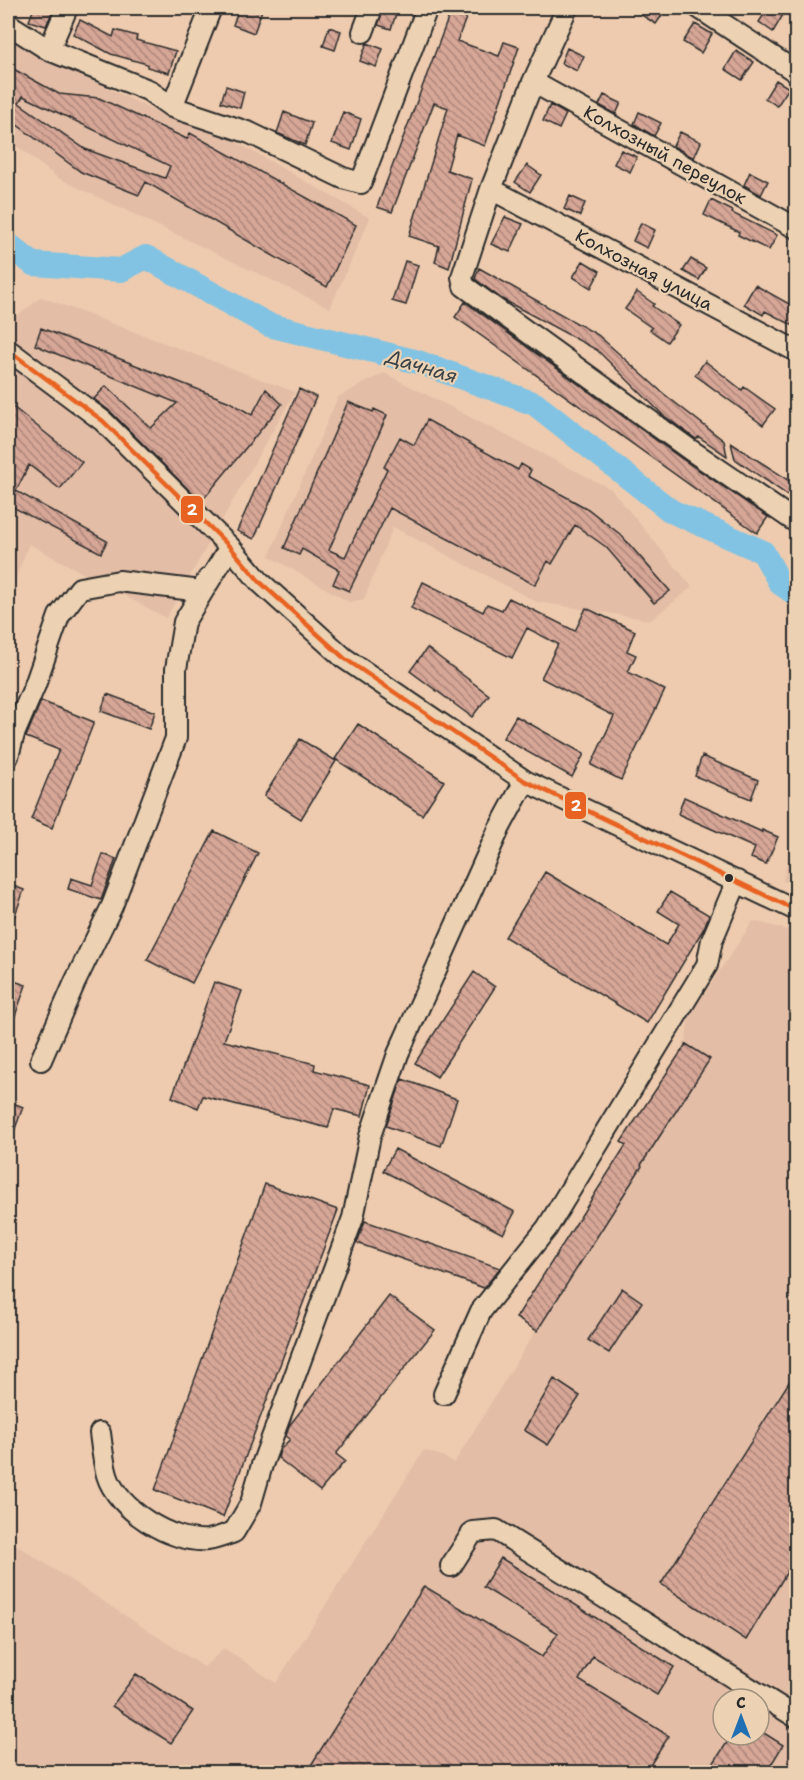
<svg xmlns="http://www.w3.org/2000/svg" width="804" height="1780" viewBox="0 0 804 1780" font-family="'Shantell Sans',sans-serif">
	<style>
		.built { fill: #e3bda6; fill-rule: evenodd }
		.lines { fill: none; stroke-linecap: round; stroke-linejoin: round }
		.river { stroke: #82c3e3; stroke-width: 24 }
		.building { fill: url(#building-back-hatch); stroke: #2b2b2b; stroke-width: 1.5; fill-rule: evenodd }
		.minor-casing { stroke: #2b2b2b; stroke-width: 24 }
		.minor { stroke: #ecd2b3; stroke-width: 20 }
		.bus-1-casing { stroke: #ecd2b3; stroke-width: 9 }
		.bus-1 { stroke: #e86222; stroke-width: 4.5 }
		.bus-dot { fill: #2b2b2b; stroke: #ecd2b3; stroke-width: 2 }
		.labels { text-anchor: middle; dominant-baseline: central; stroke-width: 4.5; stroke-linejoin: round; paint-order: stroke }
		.street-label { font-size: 18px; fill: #2b2b2b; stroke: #ecd2b3 }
		.water-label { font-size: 20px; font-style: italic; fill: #384247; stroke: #ecd2b3 }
		.line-badge { stroke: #ecd2b3; stroke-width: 2 }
		.badge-label { font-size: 16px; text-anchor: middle; font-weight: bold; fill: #fff }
	</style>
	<defs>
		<pattern id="building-back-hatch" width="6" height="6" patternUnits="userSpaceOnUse" patternTransform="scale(1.5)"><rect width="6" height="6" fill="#d6a696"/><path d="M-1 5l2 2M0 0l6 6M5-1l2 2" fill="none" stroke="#ae877b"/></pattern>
	</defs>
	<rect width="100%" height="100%" fill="#eecbaf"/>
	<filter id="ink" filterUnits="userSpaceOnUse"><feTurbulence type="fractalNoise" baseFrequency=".0167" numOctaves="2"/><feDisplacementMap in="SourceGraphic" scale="12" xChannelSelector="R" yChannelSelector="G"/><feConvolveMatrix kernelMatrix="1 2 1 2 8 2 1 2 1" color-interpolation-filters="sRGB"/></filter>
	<g filter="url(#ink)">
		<path class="built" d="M8,40L182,124L198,120L370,218L330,308L58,178L8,139Z
			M41,297L295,392L166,618L29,544L8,598V323Z
			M384,373L611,489L692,587L651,620L537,602L393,527L364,599L349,602L269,556L338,397Z
			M796,820V884L783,881Z
			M753,921L796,932V1772H8V1554L15,1544L204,1667L224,1648L276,1683L424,1450L442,1456L454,1463L536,1330L537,1331L642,1166L641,1165L710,1060L686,1044L688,1018ZM723,1699H759V1735H723Z"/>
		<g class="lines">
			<path class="river" d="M8,244L33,264L121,270L146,257L269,325L418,362L535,404L671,511L763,552L780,583L796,594"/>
		</g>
		<path class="building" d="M34,8H54L46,26L29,21Z
			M239,8H253L262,10L254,33L233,25Z
			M384,8L397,11L391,29L378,25Z
			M452,8H470L457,41L499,56L504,42L519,47L485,146L457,135L447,170L472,179L449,268L435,262L439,246L409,236L448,108L434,103L392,212L377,207Z
			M630,8H667L656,24Z
			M768,8H776L784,13L773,32L759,22Z
			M80,20L113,37L115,30L137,36L136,40L176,51L169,73L147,67V64L111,54L73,34Z
			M695,24L712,34L701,53L683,42Z
			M329,27L341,31L335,50L323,46Z
			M367,43L383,49L376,67L360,61Z
			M567,48L584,56L577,71L561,63Z
			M736,51L754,62L742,80L725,69Z
			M8,66L59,94L99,98L187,139L190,133L356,225L327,287L146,182L139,195L81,172L9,119L8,123ZM23,96L170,166L165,178L85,149L19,103Z
			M776,80L789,88L777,106L765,98Z
			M226,86L244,92L240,108L221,102Z
			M604,95L621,103L616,114L599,105Z
			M550,105L566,114L559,129L543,121Z
			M284,112L312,123L305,145L277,133Z
			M343,112L361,119L351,150L332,143Z
			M639,112L661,123L654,136L634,124Z
			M680,132L701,142L694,158L673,146Z
			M621,150L637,157L630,172L614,164Z
			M527,165L541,175L530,192L515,182Z
			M750,172L768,181L761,195L744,185Z
			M570,196L585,203L580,216L564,209Z
			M711,200L733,211L732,213L777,235L769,250L738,235L739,232L704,215Z
			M505,217L523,224L510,252L491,244Z
			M641,223L655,230L647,248L633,241Z
			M691,259L706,268L699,280L683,271Z
			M405,261L418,265L406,305L392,301Z
			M583,261L600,271L591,288L573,277Z
			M479,268L598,335L664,394L724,441L727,456L699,437L696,439L663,415L597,350L502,299L475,279Z
			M755,285L789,304L796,291V327L765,311L763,315L744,304Z
			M637,292L654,304L652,306L679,325L667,342L650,330L652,328L625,309Z
			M465,302L682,459L768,517L757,533L455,317Z
			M41,328L230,402L252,415L266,389L282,404L201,502L111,412L94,399L106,386L151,428L177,403L35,345Z
			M705,361L742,390L744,387L775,409L763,425L695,375Z
			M299,389L316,397L254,539L237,531Z
			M348,402L373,412L374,409L387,415L329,550L345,557L387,469L384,467L400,437L414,445L427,420L518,470L521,464L531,470L528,476L588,509L621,535L670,591L654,603L606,547L575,525L552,564L548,561L535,585L390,508L349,591L333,584L339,570L302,549L299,555L284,548Z
			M8,403L82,462L60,489L29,465L16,491L107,541L101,553L9,505L8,509V468L15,454L8,449Z
			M731,443L796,485V501L735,459Z
			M423,582L483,612L487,604L502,610L509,598L575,631L586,608L635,631L627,651L636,655L628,672L665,690L621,780L591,765L614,716L541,678L558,644L527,628L512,658L411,608Z
			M427,648L489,695L472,717L410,671Z
			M107,694L155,712L149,729L101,711Z
			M41,701L94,722L52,828L31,819L59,750L26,737Z
			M516,716L584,754L572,777L503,738Z
			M358,724L444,781L422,815L335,759Z
			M300,739L336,761L301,819L264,796Z
			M702,756L758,780L751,799L695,776Z
			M684,797L762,832V830L778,837L766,864L751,858L755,848L678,814Z
			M214,831L258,853L192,983L147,960Z
			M103,854L116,859L101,900L68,889L71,878L92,885Z
			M545,872L666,945L679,924L658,911L670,892L709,915L704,928L647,1023L505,937Z
			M8,884L24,890L9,932H8Z
			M474,972L495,987L437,1077L415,1063Z
			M8,979L26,985L9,1033H8Z
			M214,982L242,991L224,1041L315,1064L314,1070L370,1085L362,1116L334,1109L328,1128L203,1096L198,1108L172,1097Z
			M686,1044L710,1059L641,1165L642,1166L537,1331L516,1318L626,1145L621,1142Z
			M402,1079L457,1099L441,1146L386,1126Z
			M8,1101L23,1107L9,1145H8Z
			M395,1149L515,1212L503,1234L383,1171Z
			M265,1184L338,1210L223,1517L155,1490Z
			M365,1221L500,1268L484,1288L357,1243Z
			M622,1288L642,1302L609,1353L588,1340Z
			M389,1296L435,1330L336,1454L345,1461L320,1491L278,1458L280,1450L290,1439L286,1436L289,1426Z
			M796,1371V1557L746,1640L661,1584Z
			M554,1379L580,1396L548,1445L524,1430Z
			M501,1558L674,1667L657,1695L593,1656L579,1680L669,1736L645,1773H306L424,1586L542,1657L558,1633L483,1587Z
			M136,1674L193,1711L171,1743L112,1706Z
			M759,1730L783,1745L766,1773H707L732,1735H759Z"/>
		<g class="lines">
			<defs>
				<path id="minor" d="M567,8L533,82L491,189L462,277L464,286L689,449L796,522
					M699,8L796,72
					M8,24L49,50L148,90L172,107L250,133L343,178L361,183L427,8
					M363,32L372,8
					M49,50L67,8
					M533,82L796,228
					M172,107L211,8
					M491,189L796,351
					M8,350L103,421L230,547L260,582L344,658L525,781L796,910
					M8,756L14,734L35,685L59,616L80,588L119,581L201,591L208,579
					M41,1060L75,982L112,906L176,738V669L184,622L230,547
					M444,1394L481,1311L547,1228L707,965L712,940L737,881
					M100,1433C102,1447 103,1461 107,1475C117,1509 171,1543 207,1540C216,1539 225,1535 234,1532L251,1503L262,1465L353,1218L370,1136L398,1054L499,829L525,781
					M451,1566L473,1532L496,1530L796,1717"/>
			</defs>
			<use href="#minor" class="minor-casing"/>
			<use href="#minor" class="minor"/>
			<defs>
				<path id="bus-1" d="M8,350L103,421L230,547L260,582L344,658L525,781L796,910"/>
			</defs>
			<use href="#bus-1" class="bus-1-casing"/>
			<use href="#bus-1" class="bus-1"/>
		</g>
	</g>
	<circle class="bus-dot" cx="729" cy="878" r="5"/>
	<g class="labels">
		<g class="street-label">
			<text transform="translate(665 155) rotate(29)">Колхозный переулок</text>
			<text transform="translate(644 270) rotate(28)">Колхозная улица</text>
		</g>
		<g class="water-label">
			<text transform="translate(422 366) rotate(17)">Дачная</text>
		</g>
	</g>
	<g class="line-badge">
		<rect x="180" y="495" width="24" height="29" rx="6" fill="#e86222"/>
		<rect x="564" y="791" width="23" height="29" rx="6" fill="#e86222"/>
	</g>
	<g class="badge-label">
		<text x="192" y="515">2</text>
		<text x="576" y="811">2</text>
	</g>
	<rect width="804" height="1780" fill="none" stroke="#ecd2b3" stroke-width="30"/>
	<rect x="15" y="15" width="774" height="1750" fill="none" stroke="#2b2b2b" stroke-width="2" filter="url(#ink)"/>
	<g transform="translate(741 1717)"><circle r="28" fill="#ecd2b3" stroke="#9f8f7d" stroke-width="1.5"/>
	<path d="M0-4.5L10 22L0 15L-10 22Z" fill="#1f6fb2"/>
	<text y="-9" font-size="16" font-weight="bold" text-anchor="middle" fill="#2b2b2b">С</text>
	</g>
</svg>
